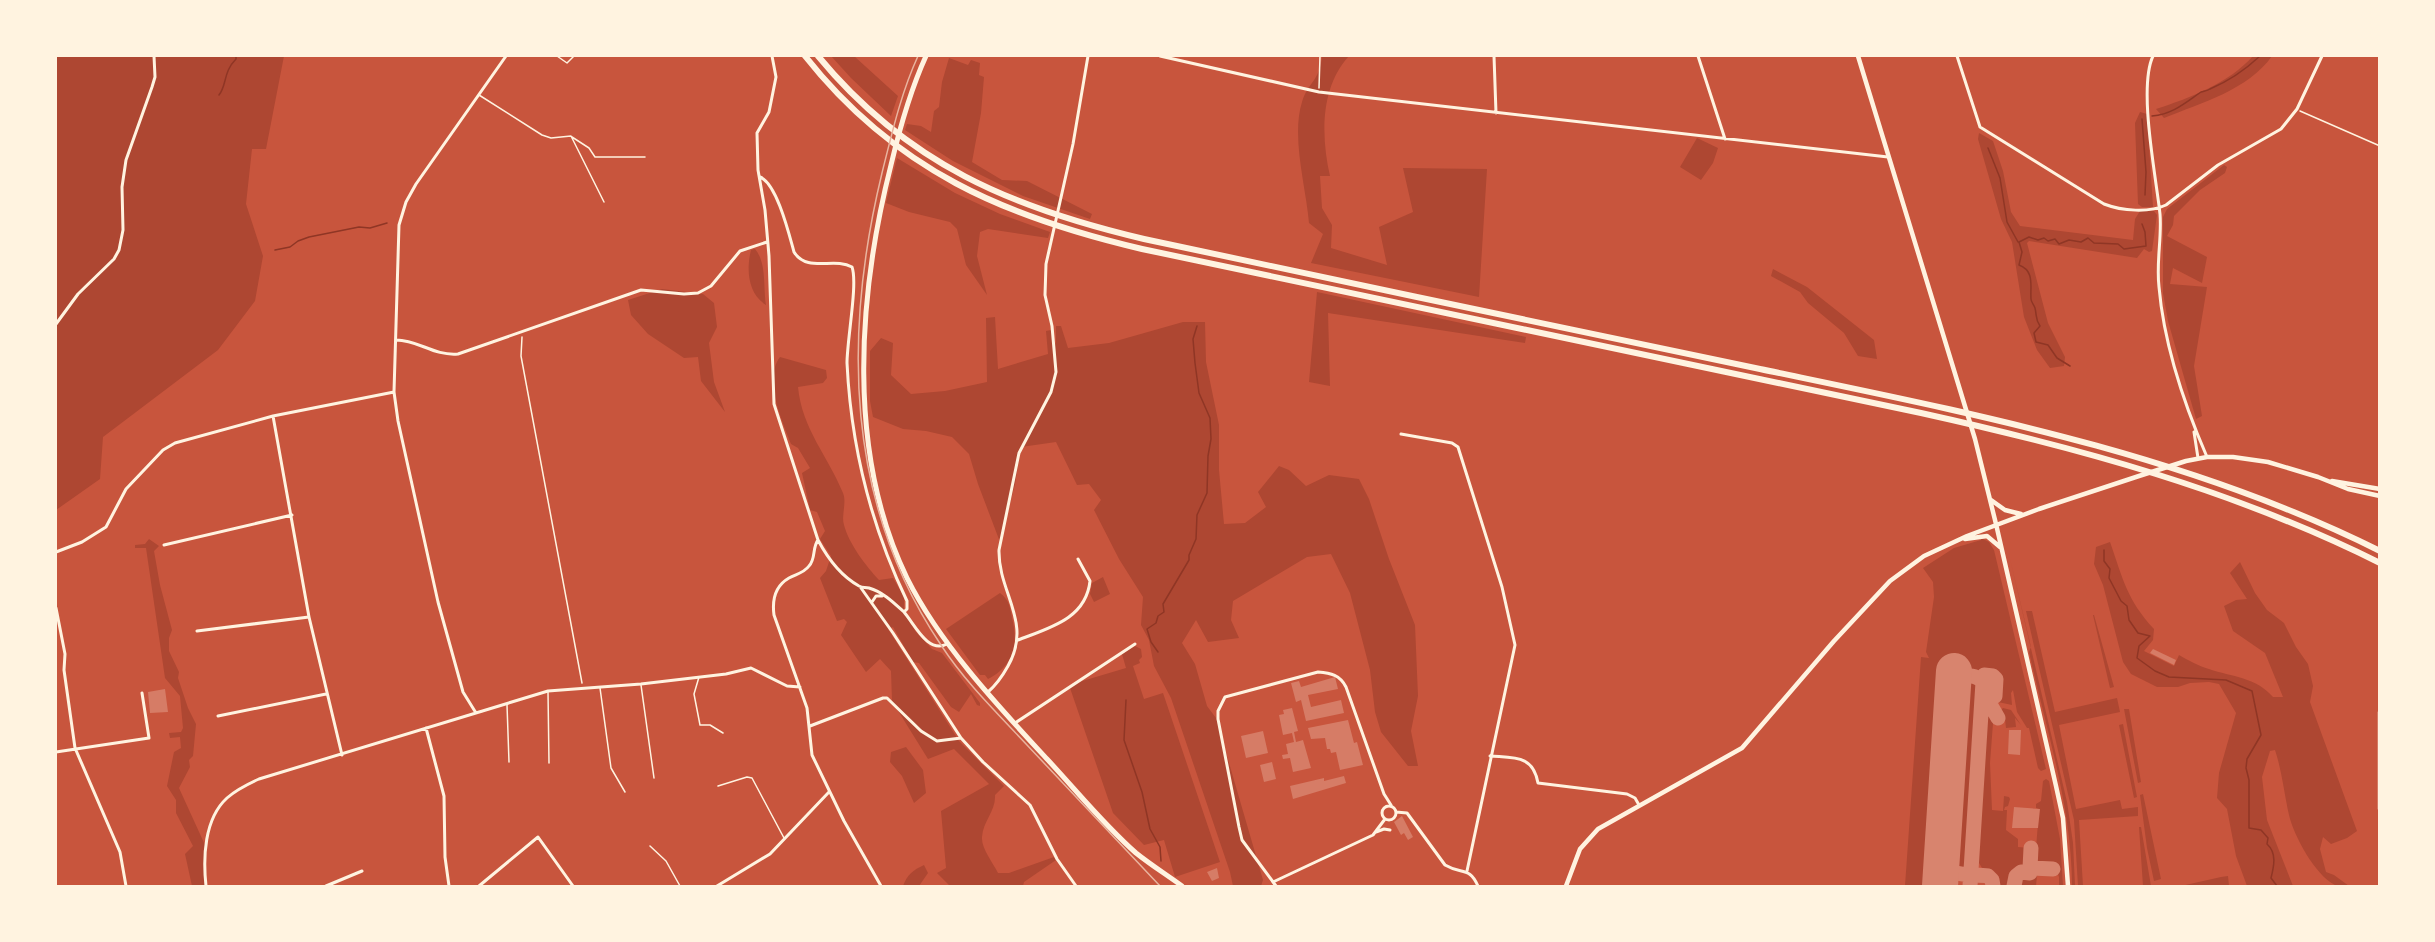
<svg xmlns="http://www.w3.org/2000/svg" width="2435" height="942" viewBox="0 0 2435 942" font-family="Figtree,sans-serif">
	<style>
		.green { fill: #ae4732 }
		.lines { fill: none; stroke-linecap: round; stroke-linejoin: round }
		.stream { stroke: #8f3625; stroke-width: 1.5 }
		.taxiway { stroke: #d8846e; stroke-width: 15 }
		.runway { stroke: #d8846e; stroke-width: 36 }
		.building { fill: #d67c66 }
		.path { stroke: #fff3e0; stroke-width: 1.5 }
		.service { stroke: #fff3e0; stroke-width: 1.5 }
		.minor { stroke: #fff3e0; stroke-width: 3 }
		.secondary { stroke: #fff3e0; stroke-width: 4.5 }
		.primary { stroke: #fff3e0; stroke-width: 5 }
		.motorway { stroke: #fff3e0; stroke-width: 6 }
		.rail { stroke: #e9b49f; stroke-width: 1.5 }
	</style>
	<rect width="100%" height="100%" fill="#c8553d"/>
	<path class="green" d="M56,56H284L266,149H252L246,204L263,256L255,301L218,350L103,437L100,479L56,510Z
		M831,56H854L898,96L891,116L851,78Z
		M1322,56H1349C1320,87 1321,137 1330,176H1320L1322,208L1332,225L1331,248L1387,265L1379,227L1413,212L1403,168L1487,169L1479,297L1311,263L1323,234L1309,223C1306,187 1291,137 1302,102C1308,82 1320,81 1322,56Z
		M2253,56H2272C2248,90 2201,103 2164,118L2156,109C2190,98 2229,83 2253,56Z
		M949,58L968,65L971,60L980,63L979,75L984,77L981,113L972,162L1002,180L1027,181L1092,214L1090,219L1023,196L953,161L905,130L907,124L921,126L931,132L934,111L939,107L942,82Z
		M2140,112L2147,114L2153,207H2142L2138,204L2135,123Z
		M1979,133L1993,141L2003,171L2011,212L2020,226L2133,240L2135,219L2140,211H2154L2157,215L2152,251L2149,252L2144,249L2137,258L2029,241L2027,243L2048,323L2065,357L2064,366L2050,368L2037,350L2024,317L2012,242L2001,219L1978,139Z
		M1697,138L1718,148L1713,163L1701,180L1680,167Z
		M897,158L955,193L1000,214L1050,232L1048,238L988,229L980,232L977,256L987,295L966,265L957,229L950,222L909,212L886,203Z
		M2224,165L2227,167L2225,173L2200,190L2174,216L2173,225L2167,236L2207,257L2202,283L2173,268L2170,284L2207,287L2194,366L2202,416L2196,419L2168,321L2163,293V217L2167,209Z
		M755,249C767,263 763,288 766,305C748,294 746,270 751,250Z
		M1773,269L1807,287L1874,340L1877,359L1858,356L1844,333L1808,303L1800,292L1771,276Z
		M662,289L703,294L714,303L717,327L709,343L714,382L725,412L701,381L698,357L684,358L648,334L631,315L628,300Z
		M1317,292L1526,337L1525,343L1328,313L1330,386L1309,382Z
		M995,317L998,369L1048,354L1046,331L1051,330L1056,345V326H1061L1068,348L1109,343L1183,322H1205L1206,362L1219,425V470L1224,524L1245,523L1266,507L1258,492L1279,466L1289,470L1306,486L1329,475L1359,479L1369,499L1389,559L1415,625L1418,696L1411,731L1418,766H1408L1381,732L1375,712L1370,670L1350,593L1331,554L1307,557L1233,601L1231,620L1239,638L1208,642L1196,620L1182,643L1195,664L1207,706L1216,718L1263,880L1261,886H1233L1230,872L1171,698L1154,666L1149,640L1141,625L1143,597L1119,559L1094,510L1101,500L1089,484L1077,485L1056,442L1021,447L1015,484L1000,542L978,484L969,454L952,437L926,431L903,429L873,417L870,401V351L881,338L893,343L891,375L911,394L945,391L987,382L986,318Z
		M780,357L826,370L827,378L823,383L798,387C802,429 828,456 843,493C847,503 841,515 844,525C849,544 866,566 879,580L893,578L904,597V613L916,632L932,649L942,653L980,703V706L977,705L971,694L959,712L951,707L919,663L913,662L893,627L888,629L959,741L1004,786L995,795C996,811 983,821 982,837C981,848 993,863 998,873H1009L1054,857L1056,860L1024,882L1023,886H950L937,873L946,868L941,811L989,784L954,749L928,759L892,701L891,671L880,659L866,672L841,635L847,622L844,619L837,621L820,578L826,571L831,556L820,539L825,531L817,512L810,510L802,473L810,468L798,448L791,444C782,420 763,380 780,357Z
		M1981,538L1989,542L1994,550L2046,769L2041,771L2038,768L2029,728H2027L2017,712L2013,690L2011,693L2012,705L1998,702L2000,673L1945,670L1930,886H1905L1921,657L1929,658L1926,652L1934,597L1933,582L1923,568L1954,548L1981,540Z
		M149,539L159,546L154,551L160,585L172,630L169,638V651L179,672L178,678L188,708L196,724L193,756L189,760L190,767L179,788L205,845L206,886H192L185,854L193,846L176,813V800L167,786L174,752L181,748L180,737L170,738L169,733L181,732L183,728L180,696L165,678L146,548H135V545L145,544Z
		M2110,542C2123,579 2127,600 2154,629L2153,640L2144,651L2174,666L2179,655C2188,660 2198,666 2209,669C2232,677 2256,677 2273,697H2283L2265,653L2233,631L2224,606L2236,600L2247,599L2230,573L2240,562L2255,593L2267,610L2284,623L2296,647L2308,664L2313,686L2310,702L2357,831L2347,838L2331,844L2323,837L2320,849L2326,872L2334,875L2349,886C2344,886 2339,887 2335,885C2315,875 2294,836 2289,815C2284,793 2282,771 2275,750L2270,751L2262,777L2267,820L2293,886H2247L2236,856L2227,809L2217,798L2219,773L2236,713L2219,684L2209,682L2190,683L2178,687H2157L2131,674L2123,662L2103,585L2094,564L2096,547Z
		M2010,559L2067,802L2073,843L2075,886H2072C2072,807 2046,729 2029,652L2031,647Z
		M1103,577L1110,594L1094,602L1090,594L1092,583Z
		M1000,593C1009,600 1010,606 1012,618C1019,645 1013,666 988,679L985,675H980L946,629Z
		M2026,611H2032L2055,712L2117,698L2120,712L2059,725L2076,809L2120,800L2122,809L2138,807V816L2079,820L2083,886H2078L2074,820Z
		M2093,615H2094L2114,687L2110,688Z
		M1135,646L1141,649L1142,657L1139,660L1140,663L1133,666L1144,699L1163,693L1220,862L1175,877L1164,840L1144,845L1113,813L1070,688L1079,682L1126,668L1122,654Z
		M1971,680L1977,682L1980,689L1969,861L1966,866L1959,870L1952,865L1950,860L1962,688L1966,681Z
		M2003,708L2011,710L2021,725L2015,718L2016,727L2006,728L2005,719L2000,711Z
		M1986,709L1993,723L1990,763L1992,810L2003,811L2004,796L2009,797L2010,799L2008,806L2005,807L2004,810H2007L2006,830L2018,839V847L2030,848L2028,870L2015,874L2013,886H1998L1995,875L1982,868L1975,856Z
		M2129,709L2141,782L2138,783L2124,709Z
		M2123,724L2137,797L2134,798L2119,725Z
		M906,747L923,770L926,793L914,803L902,776L890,762L891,752Z
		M2046,779L2049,781L2060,839L2063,886H2059V877L2056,869L2037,866L2032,860L2033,848H2036L2039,811V809L2036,808V804L2041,801L2043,781Z
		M2143,794L2161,879L2154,881L2147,848L2140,795Z
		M2139,827H2141L2151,886H2143Z
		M924,865L928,873L919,886H903C907,875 913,870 924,865Z
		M2020,875H2037L2036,886H2016Z
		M2228,876L2229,886H2181L2221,877Z"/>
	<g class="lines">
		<path class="stream" d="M219,95C227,85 223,72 236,59V56
			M2152,116C2173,114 2185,103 2201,92C2204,91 2207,91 2210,89C2229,81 2245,70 2260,56
			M2142,119L2146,172L2145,195
			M1988,148L2000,178L2007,222L2018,242
			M275,250L290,247L298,241L309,237L359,227L370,228L387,223
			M2070,366L2057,358L2048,345L2036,342L2034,333L2040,326C2035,319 2037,316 2035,308C2034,305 2031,302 2031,299C2030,286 2035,271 2019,265L2022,252L2019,242L2029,237L2038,240L2044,238L2048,241L2055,239L2059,244L2069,240L2081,242L2088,238L2094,243L2118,244L2124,249L2146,246L2145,232L2142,224
			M2104,550V561L2110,569L2109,578L2121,601L2127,606L2129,620L2138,633L2150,636L2139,646L2137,658L2155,671L2169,677L2226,680L2252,691L2261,735L2247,759L2246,768L2249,780V828L2261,830L2268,838L2267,844C2277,853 2274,866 2271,878L2277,886
			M1158,652L1151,642L1147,629L1156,623L1158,616L1164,612L1163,604L1189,560V555L1196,539L1197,515L1207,493L1208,456L1211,439L1210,418L1199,393L1195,363L1193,339L1197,326
			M1126,700L1124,740L1142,792L1150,829L1160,847L1161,861"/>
		<path class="taxiway" d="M1953,690C1957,676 1973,671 1983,682L1970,886
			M1983,692L1998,718
			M1982,710L1985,702L1995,696L1996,679L1993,676L1984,675
			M2031,848L2030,868L2053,869
			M1942,856C1945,880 1971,873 1988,876L1992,880L1993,886
			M1940,886L1944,878L1954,873
			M2014,886L2016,876L2021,872L2030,873V868"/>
		<path class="runway" d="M1940,886L1954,671"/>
	</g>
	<path class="building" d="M2153,649L2176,660L2174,665L2150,653Z
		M1335,677L1338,689L1308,695L1311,707L1341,700L1344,713L1306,721L1301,700L1296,702L1291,683L1299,681L1301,687Z
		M165,689L168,712L150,713L148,692Z
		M1292,708L1298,731L1294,732L1296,742L1303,740L1311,768L1293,772L1290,758L1283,759L1282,755L1288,754L1286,744L1294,742L1292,733L1283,735L1279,715L1284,714L1283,710Z
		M1348,720L1354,743L1357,742L1363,765L1340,770L1336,752L1331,753L1330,749H1327L1325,738L1311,739L1308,728Z
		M2009,730H2021L2020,755L2008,754Z
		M1263,731L1268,753L1246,758L1241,736Z
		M1272,762L1276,779L1264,782L1260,765Z
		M1344,776L1346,783L1293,799L1290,786L1324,778V781Z
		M2014,807L2040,809L2038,828H2012Z
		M1402,816L1413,837L1408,840L1404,833L1401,835L1394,822Z
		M1217,868L1219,878L1212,881L1207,872Z"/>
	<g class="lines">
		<path class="path" d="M1319,88L1320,56
			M2300,111L2380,146
			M522,337L521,356L582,683"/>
		<path class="service" d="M557,56L567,63L574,56
			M479,95L542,135L551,138L571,136L604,202
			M572,137L589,148L595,157H645
			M699,677L694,694L700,725H710L723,733
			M641,685L654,778
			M600,688L611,768L625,792
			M548,692L549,763
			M507,705L509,762
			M718,786L747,777L752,778L784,838
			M650,846L666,861L680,886"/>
		<path class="minor" d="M772,56L776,77L769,112L757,133L758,170L765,210L769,256L774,404L818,540C827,557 841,576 859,586C863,588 864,587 869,588C883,592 893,602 904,612
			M1160,56L1319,92L1888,157
			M1494,56L1496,113
			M1698,56L1725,139
			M1957,56L1980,127L2104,204C2122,211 2149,213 2166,205L2218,165L2281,129L2297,109L2322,56
			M2153,56C2138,88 2156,176 2160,214C2162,238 2156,262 2159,287C2164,345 2184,404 2207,457
			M760,177C777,184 789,234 794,252C807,273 834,257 852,267C858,283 847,340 847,363C851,446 871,526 907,601V609L904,612C915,625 928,654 947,644
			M56,324L78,294L114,259L119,250L123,230L122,187L126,160L152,87L155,77L154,56
			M396,340C419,340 433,356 458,354L641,290L684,294L698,293L711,286L740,251L767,242
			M273,416L309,617L342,755
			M2194,432L2198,458
			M1401,434L1452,443L1458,447L1502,587L1515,645L1467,871
			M818,540C812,548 816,559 809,566C804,573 796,574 789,578C775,586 772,600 774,615L807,708L812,755L844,821L881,886
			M164,545L292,515
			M56,552L82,542L106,527L126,489L163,450L175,443L273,416L394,392
			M861,588L893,633L961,738L983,762L1030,805L1057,859L1076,886
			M872,602L876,596H882
			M56,608L65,654L64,670L75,748L120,852L126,886
			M197,631L309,617
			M1018,640C1049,628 1086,619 1090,581L1078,559
			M988,692C996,685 1003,675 1008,666C1033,622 998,593 999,550L1019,453L1051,392L1056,372L1052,326L1045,295L1046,264L1073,144L1088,56
			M476,713L463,692L438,602L398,421L394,392L399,225L406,202L416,184L506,56
			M218,716L326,694
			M1015,723L1135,644
			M810,726L883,698H887L921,731L937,741L961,738
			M426,728L444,796L445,857L449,886
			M56,752L149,738L142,693
			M1490,756C1515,758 1533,755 1538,783L1627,794L1635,798L1639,805
			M1382 813a7 7 0 1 1 14 0a7 7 0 1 1-14 0Z
			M1396,812L1407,813L1445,865C1462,875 1469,866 1478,886
			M1376,832L1384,829L1390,830
			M1273,882L1373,835L1385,819
			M206,886C203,858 204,819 227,798C236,790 248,784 259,779L548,691L641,684L726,674L751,668L787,686L800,687
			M326,886L362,871
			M479,886L538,837L573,886
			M717,886L770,854L829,792
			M1276,886L1242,840L1239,827L1218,719V711L1225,697L1318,672C1331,673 1340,675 1346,687L1384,794L1391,805"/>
		<path class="secondary" d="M1858,56L1975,439L1996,524L2056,786L2063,818L2068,886
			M2332,481L2380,489
			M1991,500L2005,510L2021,514
			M1965,539L1987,536L2000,547
			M2380,712V809
			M1566,886L1580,849L1598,829L1742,748L1834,641L1890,581L1924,556L1967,536L2039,509L2139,476L2186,461L2207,457H2233L2268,462L2318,477L2348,489L2380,496"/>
		<path class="primary" d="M926,56C910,91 900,127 891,165C858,295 846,453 907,578C940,644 997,705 1047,759C1076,790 1104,825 1136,853C1151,865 1167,875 1182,886"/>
		<path class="motorway" d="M805,56C895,170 1005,217 1142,249L1921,413C2079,448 2234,490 2380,563
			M818,56C907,164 1012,208 1144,239C1349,283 1555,326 1760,369C1970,413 2186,454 2380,551"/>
		<path class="rail" d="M918,56C901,93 892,133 882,173C843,334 845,503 941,645C965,682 997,713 1027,745C1071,792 1116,839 1160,886"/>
	</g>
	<rect width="2435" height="942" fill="none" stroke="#fff3e0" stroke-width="114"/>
</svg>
